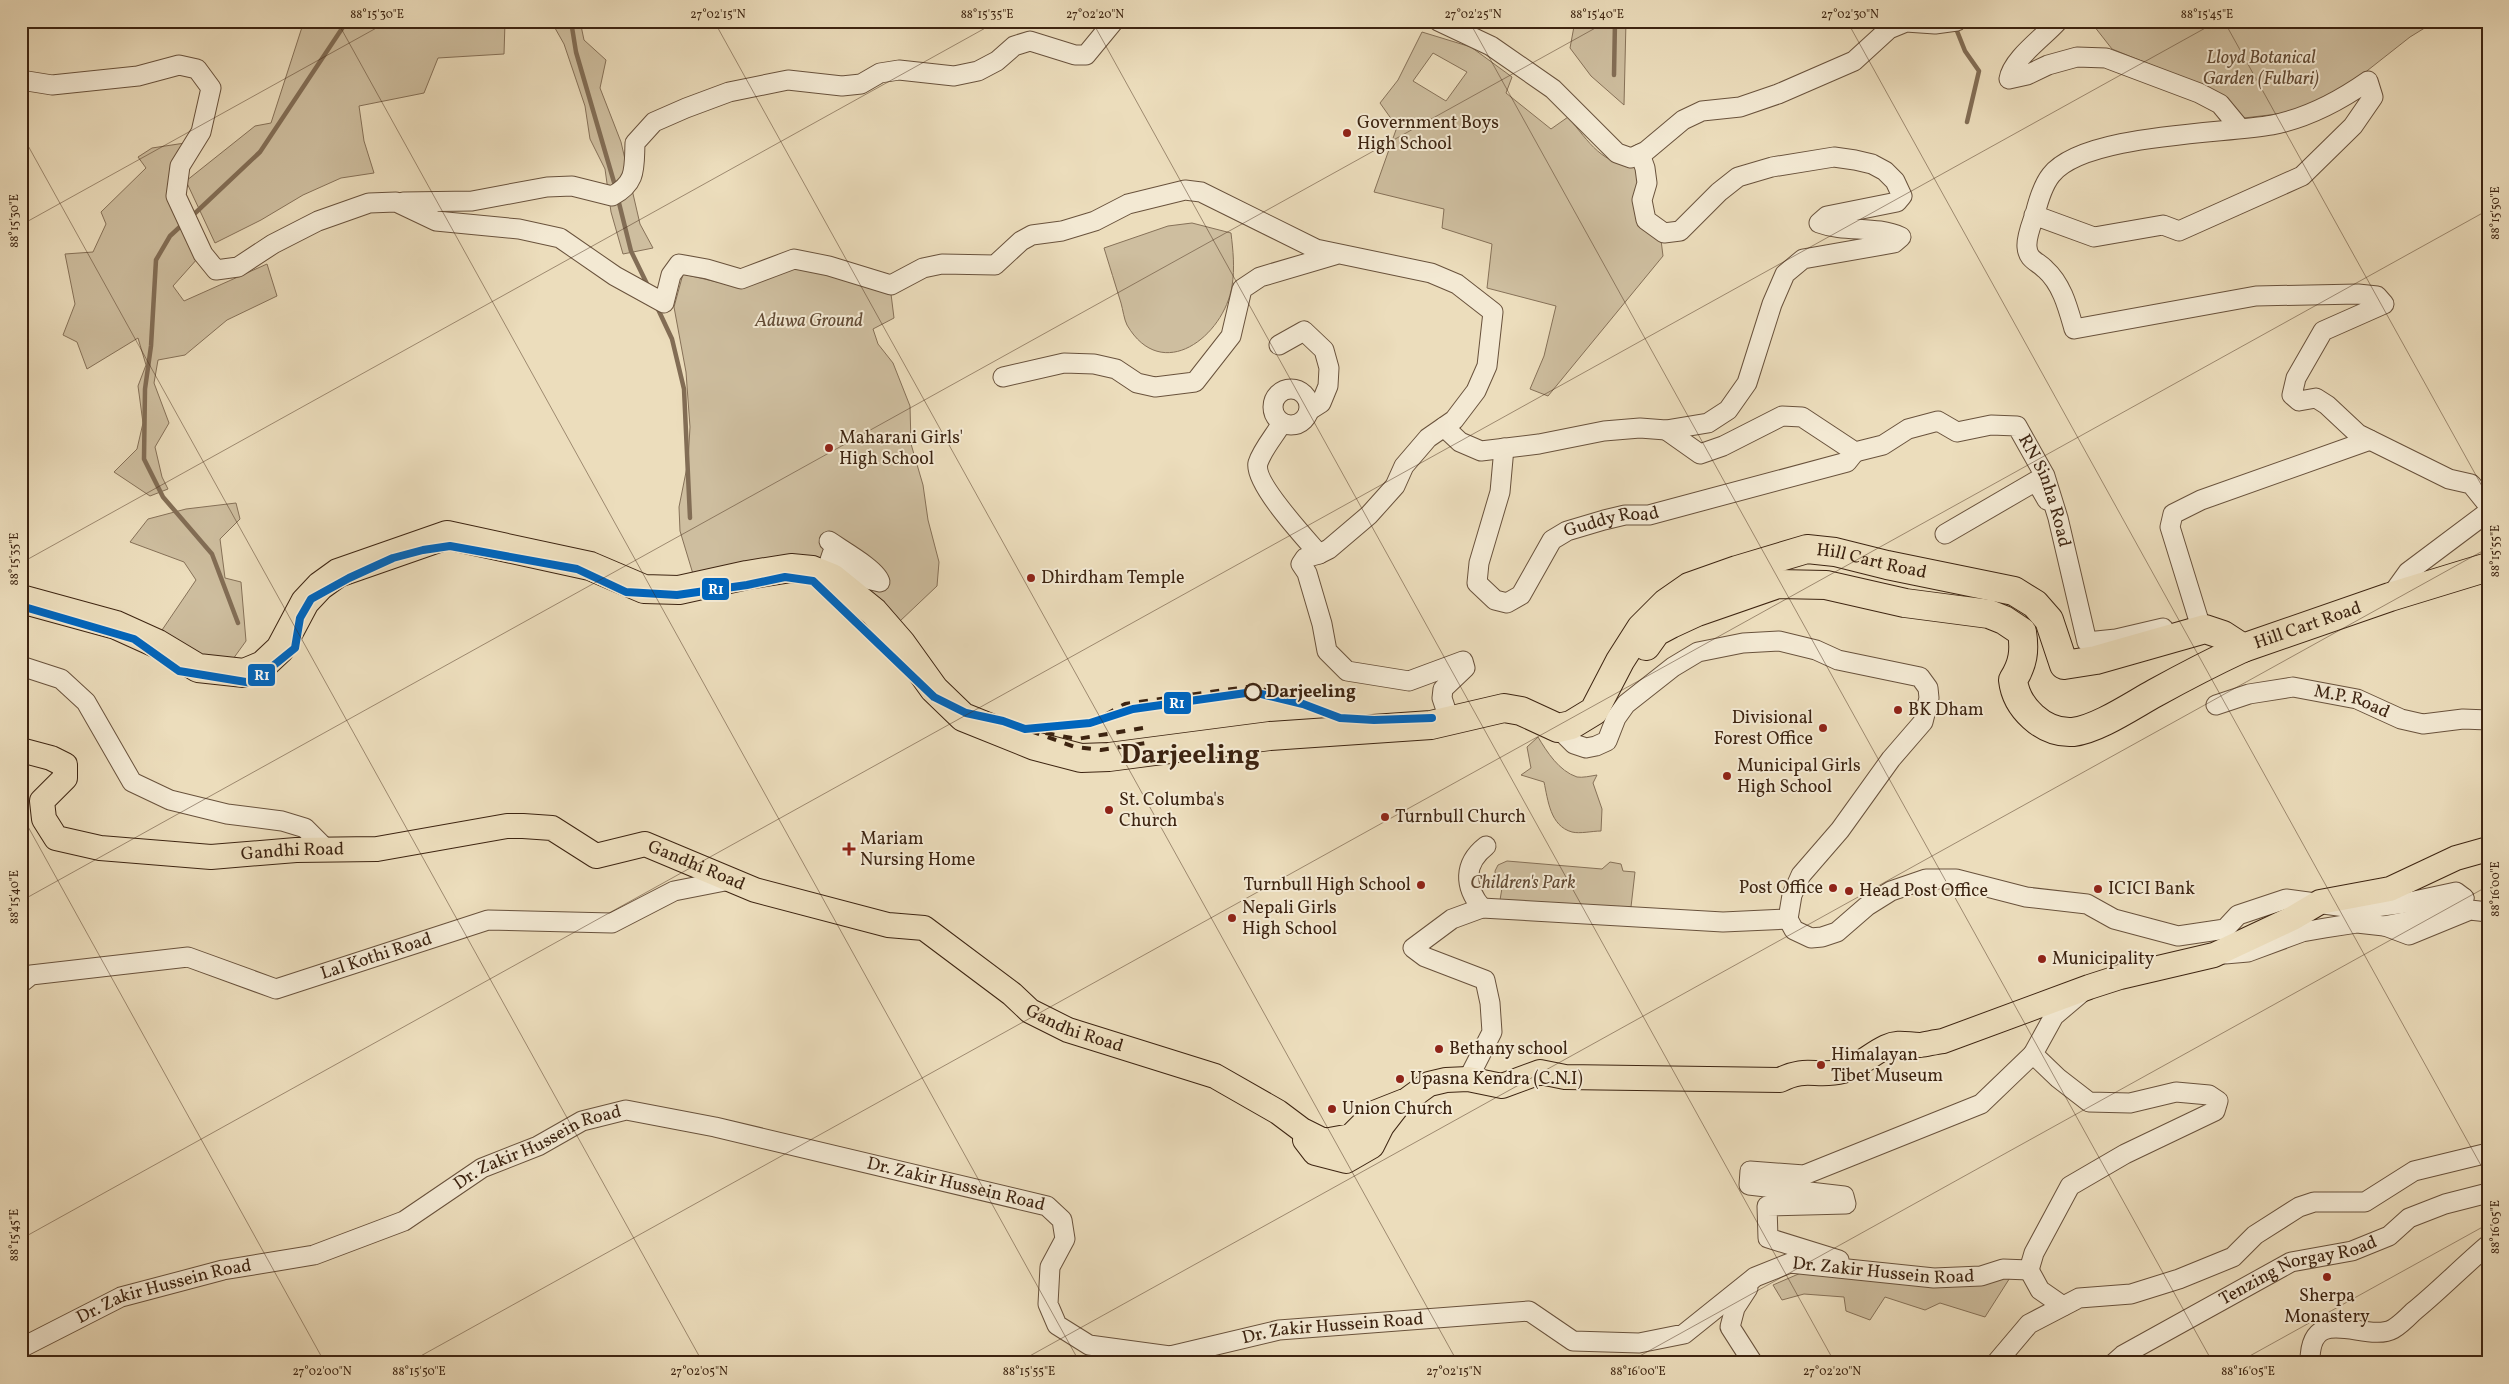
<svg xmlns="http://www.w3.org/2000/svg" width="2509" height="1384" viewBox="0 0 2509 1384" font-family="Vollkorn,serif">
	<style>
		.green { fill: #cebe9f; stroke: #867158; fill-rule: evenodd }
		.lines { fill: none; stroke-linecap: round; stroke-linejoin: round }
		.stream { stroke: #826d55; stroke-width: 4.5 }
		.minor-casing { stroke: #69523c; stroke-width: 21 }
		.major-casing { stroke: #3d2411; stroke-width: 26 }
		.highway-casing { stroke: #3d2411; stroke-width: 30 }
		.minor { stroke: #f3e9d3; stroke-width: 19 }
		.major { stroke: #ecddbc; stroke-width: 24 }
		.highway { stroke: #ecddbc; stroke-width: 28 }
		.rail { stroke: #3d2411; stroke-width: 4; stroke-dasharray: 9 9; stroke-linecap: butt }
		.rail-1-casing { stroke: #f3e9d3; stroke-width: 11 }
		.rail-1 { stroke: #0065bd; stroke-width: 8 }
		.ticks { fill: none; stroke: #3d2411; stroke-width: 1; stroke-opacity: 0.45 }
		.poi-dot { fill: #8f2418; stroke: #f3e9d3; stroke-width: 2 }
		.stop-dot { fill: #f3e9d3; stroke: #3d2411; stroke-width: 2.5 }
		.labels { text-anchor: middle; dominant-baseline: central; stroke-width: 4; stroke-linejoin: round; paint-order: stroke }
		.park-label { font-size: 18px; font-style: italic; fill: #614a34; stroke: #f3e9d3 }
		.poi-label { font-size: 18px; fill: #3d2411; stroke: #f3e9d3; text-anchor: start }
		.street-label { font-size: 18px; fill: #3d2411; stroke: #f3e9d3 }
		.stop-label { font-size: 18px; font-weight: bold; fill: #3d2411; stroke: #f3e9d3; text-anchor: start }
		.town-label { font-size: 28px; font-weight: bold; fill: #3d2411; stroke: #f3e9d3 }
		.line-badge { stroke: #f3e9d3; stroke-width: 2 }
		.badge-label { font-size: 14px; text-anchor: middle; font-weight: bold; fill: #fff }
		.neatline { fill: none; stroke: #3d2411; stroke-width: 2 }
		.ticks-label { font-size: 12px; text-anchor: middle; fill: #3d2411 }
	</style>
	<rect width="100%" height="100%" fill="#ecddbc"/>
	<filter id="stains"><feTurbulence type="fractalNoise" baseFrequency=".004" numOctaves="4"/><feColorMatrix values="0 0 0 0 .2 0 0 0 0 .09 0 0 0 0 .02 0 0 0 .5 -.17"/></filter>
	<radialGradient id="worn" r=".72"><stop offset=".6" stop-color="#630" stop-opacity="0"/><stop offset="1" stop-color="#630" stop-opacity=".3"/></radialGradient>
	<path class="green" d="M304,21H548L505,22L504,54L438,58L424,93L359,106L364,141L374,173L341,178L303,195L261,220L215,243L186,181L255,126L271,123Z
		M551,21H580L584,40L606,60L600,88L621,142L640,224L653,248L623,254L611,212L605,169L590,139L585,106L564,44Z
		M1575,21H1626L1624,105L1591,76L1570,48Z
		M2100,21H2436L2410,37L2363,74L2303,111L2244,118L2211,89L2112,49L2094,26Z
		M1422,32L1471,47L1512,77L1506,93L1551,129L1568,117C1590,143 1601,164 1637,167L1661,240L1663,256L1548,396L1530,389L1544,356L1556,306L1487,288L1492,244L1442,228L1444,209L1374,192L1397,127L1380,103L1398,80ZM1433,53L1467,72L1446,101L1413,81Z
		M185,143L175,164L198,258L173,286L184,301L267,264L277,296L227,320L185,355L158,360L154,383L169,423L155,447L162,477L168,489L150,496L114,472L137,449L143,423L138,386L146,365L138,338L87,369L77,342L63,335L75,304L65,254L93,252L106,224L101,212L146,168L138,157L152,148Z
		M1192,223L1231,233C1233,250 1235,268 1232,286C1224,336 1162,385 1127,325C1124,319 1123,310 1121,303C1115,285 1110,266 1104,248L1168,226Z
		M796,265L858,281L891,294L894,318L873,329L878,344L893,363L910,406L911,444L923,485L928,520L939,562L937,586L899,622L824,567L693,574L680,531L679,507L688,462L690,427L686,372L674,307L683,274L717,282L743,285Z
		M236,503L240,519L220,539L225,578L241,582L246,641L233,659L197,660L160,633L196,580L184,562L130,542L148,519L186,509Z
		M1538,737C1547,752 1559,771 1577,777C1582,778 1591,776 1597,775L1593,783L1602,809L1601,831C1592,831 1580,834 1572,832C1550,826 1548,800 1544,782L1521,775L1531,768L1527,747Z
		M1507,861L1602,869L1610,862L1621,864L1623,871L1635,872L1631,907L1510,903L1500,900L1502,888L1496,881L1495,871L1498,865Z
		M1810,1269L2013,1273L1985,1317L1940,1303L1925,1310L1885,1297L1870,1320L1846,1311L1844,1297L1804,1294L1782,1300L1773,1285Z"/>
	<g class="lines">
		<path class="stream" d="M571,21L576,52L616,189
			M1955,26L1965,51L1979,71L1967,122
			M1614,75L1615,21
			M618,199L631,251L648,286
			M191,217L260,152L347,21
			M183,224L170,236L156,260L151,346L145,389L144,459L163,497L212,554L238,623
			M657,307L672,339L684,389L690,518"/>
		<defs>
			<g id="minor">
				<path d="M1438,21L1491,46L1553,89L1617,153L1631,158L1646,151L1683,120L1702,111L1740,107L1778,94L1854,61L1889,29L1906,22L1935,24L1957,21"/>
				<path d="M2058,21C2044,37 2012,59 2009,79L2027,75L2048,65L2077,57L2106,58L2199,93L2220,104L2239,127"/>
				<path d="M21,80L52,85L138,76L179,65L197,69L211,88L201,132L180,166L176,196L203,254L216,270L238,267L273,244L318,221L369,203L396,202L436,221L519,229L560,238L615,276L664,303L671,275L679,264L707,269L741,279L794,259L829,266L891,285L923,268L942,264L995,265L1021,241L1032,235L1062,231L1095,221L1128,204L1185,190L1201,192L1316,249L1431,273L1457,284L1493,312L1487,366L1476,391L1454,420L1428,438L1404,466L1395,486L1369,515L1329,549L1319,554"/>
				<path d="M403,202L472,201L547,187L572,186L612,196C637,183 634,168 635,143L654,122L686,108L729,92L788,80L842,86L861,84L880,73L899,70L954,76L978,71L997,61L1014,46L1030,41L1075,55H1086L1114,21"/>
				<path d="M2034,215L2094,237L2163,225L2179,231L2302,176L2353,126L2373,97L2368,81C2338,102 2308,118 2272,125C2221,134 2083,134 2051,175C2043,185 2038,202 2035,214C2032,223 2026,237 2027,247C2028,260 2037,261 2045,269C2062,284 2068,308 2074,329L2256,296L2358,294L2377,296L2384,304L2323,331L2296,378L2292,395L2299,401L2316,398L2327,405L2358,434L2449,479L2471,484L2488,505"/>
				<path d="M1279,345L1304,331L1324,350L1329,368L1328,386L1321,403L1310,410"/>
				<path d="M1003,377L1064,363L1094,364L1116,369L1137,383L1155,387L1195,382L1231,336L1242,289L1260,277L1335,255"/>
				<circle cx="1291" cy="407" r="18"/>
				<path d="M1282,423C1275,435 1262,450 1258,463C1253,482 1306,539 1319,554L1305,558L1301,564L1307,573L1322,624L1327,651L1347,671L1409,681L1463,661L1465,668L1443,689L1442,698L1450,722"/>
				<path d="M1444,427L1460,442L1481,451L1539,444L1604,431L1640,428L1666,430L1708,423L1728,410L1747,383L1772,304L1785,274L1803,259L1894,243L1901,237C1875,225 1846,233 1819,223L1827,216L1897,202L1902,196L1895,181L1885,171L1872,164L1855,160L1834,157L1772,167L1738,177L1719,192L1680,231L1664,233L1646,220L1642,200L1647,183L1645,168L1640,154"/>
				<path id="s1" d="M1666,430L1700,454L1723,446L1782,416L1802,417L1855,452L1883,445L1908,429L1938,421L1957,432L1991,425L2017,426L2045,476L2058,518L2087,642L2116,639L2163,628"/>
				<path id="s2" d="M1504,448L1500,492L1479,563L1477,583L1495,600L1507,603L1521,595L1552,540L1567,531L1604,520L1625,515H1649L1847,462L1855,452"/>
				<path d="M1945,534L2036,481L2047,500"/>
				<path d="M829,541C840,549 878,570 880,582L867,579L832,554L829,563L847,580"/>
				<path d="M2390,597L2408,572L2488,512"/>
				<path d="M2199,621L2170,527L2173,514L2201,500L2370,440"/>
				<path d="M21,666L61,679L86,702L132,782L170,800L227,814L282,821L305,828L328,851"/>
				<path id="s3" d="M2216,705L2249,694L2293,687L2357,699L2401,719L2423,724L2463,719L2488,720"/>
				<path d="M1558,728L1574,744L1586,748L1596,746L1607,741L1616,718L1626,704L1673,667L1698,652L1743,643L1779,641L1816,650L1838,660L1920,677L1928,688L1929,698L1923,722L1891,759L1840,830L1801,875L1792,895L1788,919L1794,930L1811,938L1822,937L1837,932L1867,906L1891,891L1926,879H1956L2026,897L2087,904L2114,919L2178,936L2225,929L2238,915L2286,899L2360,909L2405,903L2456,892L2464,898"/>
				<path d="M1482,908C1464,887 1463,864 1486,846"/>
				<path d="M2385,926L2409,935L2470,910L2488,912"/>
				<path d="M2225,954L2248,952L2302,932L2325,928L2357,923L2384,926L2409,921L2464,898"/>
				<path id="s4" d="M21,983L31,975L188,957L276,989L488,920L612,923L674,891L730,880"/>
				<path d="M1468,1079L1492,1032L1490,1003L1485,980L1425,957L1413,948L1452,919L1482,908L1723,922L1788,919"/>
				<path d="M1839,1260L1768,1238L1767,1206L1846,1204L1844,1196L1749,1185L1750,1171L1804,1175L1981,1104L2033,1054"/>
				<path d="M2029,1270L2040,1290L2063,1306"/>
				<path d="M1748,1288L1735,1308L1730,1327L1753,1363"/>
				<path id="s5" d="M21,1348L121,1297L223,1270L314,1255L404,1221L482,1168L538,1146L582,1121L626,1110L715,1127L1047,1206L1062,1220L1065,1239L1050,1267L1048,1304L1057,1325L1089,1345L1170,1356L1279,1330L1529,1311L1573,1341L1639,1343L1684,1334L1755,1277L1790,1263L1934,1278L1981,1276L2003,1269L2029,1270L2034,1253L2070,1186L2125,1154L2215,1111L2218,1101L2209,1095L2176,1092L2130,1103L2089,1102L2058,1078L2033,1054L2054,1016L2080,994"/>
				<path d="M1996,1363L2029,1324L2079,1298L2131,1294L2179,1279L2233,1257L2255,1235L2299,1207L2314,1202H2365L2414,1171L2488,1153"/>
				<path id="s6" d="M2114,1363L2123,1355L2291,1262L2352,1251L2389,1236L2409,1218L2445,1204L2488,1193"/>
				<path d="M2310,1363C2309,1300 2366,1344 2393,1329C2400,1325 2407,1318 2413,1312C2439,1291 2462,1267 2488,1245"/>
			</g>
			<g id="major">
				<path id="s7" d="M21,750L51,758L65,765V778L42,801L44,819L56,838L100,848L211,857L296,850L377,849L507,826H523L552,828L596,856L645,844L755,890L888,925L924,928L1012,994L1030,1011L1068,1030L1215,1076L1278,1112L1302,1130L1324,1141L1351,1136L1374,1113L1407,1100L1429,1084L1446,1080L1468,1079L1502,1086L1540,1072L1565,1077L1780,1080C1807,1066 1816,1078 1843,1071C1860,1066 1871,1054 1886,1047C1899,1041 1907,1045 1920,1045C1927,1044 1935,1042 1943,1041L2089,987L2120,977L2214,955L2293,918L2320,902L2390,889L2456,858L2488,849"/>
				<path d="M1305,1140L1315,1153L1346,1161L1372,1146L1382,1126L1399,1104"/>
			</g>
			<g id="highway">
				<path id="s8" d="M21,599L116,625L158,644L198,668L244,673L263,665L280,649L305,602L320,586L338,573L447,535L590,566L644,589L679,590L747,575L791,568L812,570L832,578L874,612L901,643L934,689L963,717L1035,746L1081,758L1109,757L1270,736L1431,725L1504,708L1521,711L1558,728L1571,725L1594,711L1620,661L1641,628L1666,603L1689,587L1737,570L1807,549L1835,552L1887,565L2014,591L2035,604L2049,620L2064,665L2096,660L2205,629L2223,635L2243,648L2390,597L2488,567"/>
				<path d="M1646,646L1656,632L1671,624L1697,612L1778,584L1826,585L1905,603L1989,614L2004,620L2022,632C2025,651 2023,664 2013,680C2016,707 2043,734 2073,732C2098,729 2133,705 2155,693C2184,677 2213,662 2243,648"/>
			</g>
		</defs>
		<use href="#minor" class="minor-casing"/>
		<use href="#major" class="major-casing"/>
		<use href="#highway" class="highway-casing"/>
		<use href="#minor" class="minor"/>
		<use href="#major" class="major"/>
		<use href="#highway" class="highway"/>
		<path class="rail" d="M1090,723L1125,704L1254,686L1303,704
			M1143,728L1077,739L1025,729L1075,747L1101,750L1146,743"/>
		<defs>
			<path id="rail-1" d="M21,606L134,639L179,671L252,683L295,648L300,618L311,599L349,578L393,558L423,550L450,546L577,569L626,592L677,595L747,585L785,577L813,581L934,697L966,713L1003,721L1025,729L1090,723L1133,709L1253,692L1303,704L1340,718L1374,720L1432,718"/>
		</defs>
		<use href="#rail-1" class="rail-1-casing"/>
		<use href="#rail-1" class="rail-1"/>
	</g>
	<path class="ticks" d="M337,21L1080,1363M714,21L1458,1363M1092,21L1835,1363M1469,21L2213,1363M1847,21L2488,1178M2224,21L2488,497M21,133L703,1363M21,225L389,21M21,563L998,21M21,814L325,1363M21,901L1608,21M21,1239L2218,21M408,1363L2488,210M1017,1363L2488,548M1627,1363L2488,886M2237,1363L2488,1224"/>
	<g class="poi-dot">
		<circle cx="1347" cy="133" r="5"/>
		<circle cx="829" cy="448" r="5"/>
		<circle cx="1031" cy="578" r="5"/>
		<circle cx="1898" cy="710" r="5"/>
		<circle cx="1823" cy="728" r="5"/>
		<circle cx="1727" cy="776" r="5"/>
		<circle cx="1109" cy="810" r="5"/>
		<circle cx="1385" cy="817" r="5"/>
		<path d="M846.5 841.5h5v5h5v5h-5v5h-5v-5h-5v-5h5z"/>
		<circle cx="1421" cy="885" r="5"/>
		<circle cx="1833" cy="888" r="5"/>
		<circle cx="2098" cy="889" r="5"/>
		<circle cx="1849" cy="891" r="5"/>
		<circle cx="1232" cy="918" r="5"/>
		<circle cx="2042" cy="959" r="5"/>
		<circle cx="1439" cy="1049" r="5"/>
		<circle cx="1821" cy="1065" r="5"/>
		<circle cx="1400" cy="1079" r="5"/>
		<circle cx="1332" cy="1109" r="5"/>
		<circle cx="2327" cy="1277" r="5"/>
	</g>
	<circle class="stop-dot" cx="1253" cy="692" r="8"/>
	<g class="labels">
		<g class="park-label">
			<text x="2261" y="58">Lloyd Botanical<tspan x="2261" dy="21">Garden (Fulbari)</tspan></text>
			<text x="809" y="321">Aduwa Ground</text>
			<text x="1523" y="883">Children's Park</text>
		</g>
		<g class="poi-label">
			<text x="1357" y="123">Government Boys<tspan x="1357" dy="21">High School</tspan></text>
			<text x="839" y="438">Maharani Girls'<tspan x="839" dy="21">High School</tspan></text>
			<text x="1041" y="578">Dhirdham Temple</text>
			<text x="1908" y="710">BK Dham</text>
			<text x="1813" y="718" text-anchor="end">Divisional<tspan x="1813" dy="21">Forest Office</tspan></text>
			<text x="1737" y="766">Municipal Girls<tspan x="1737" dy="21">High School</tspan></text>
			<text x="1119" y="800">St. Columba's<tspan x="1119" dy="21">Church</tspan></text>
			<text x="1395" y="817">Turnbull Church</text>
			<text x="860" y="839">Mariam<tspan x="860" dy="21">Nursing Home</tspan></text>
			<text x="1411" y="885" text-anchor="end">Turnbull High School</text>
			<text x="1823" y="888" text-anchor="end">Post Office</text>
			<text x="2108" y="889">ICICI Bank</text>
			<text x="1859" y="891">Head Post Office</text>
			<text x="1242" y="908">Nepali Girls<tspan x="1242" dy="21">High School</tspan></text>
			<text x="2052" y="959">Municipality</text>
			<text x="1449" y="1049">Bethany school</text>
			<text x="1831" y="1055">Himalayan<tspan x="1831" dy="21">Tibet Museum</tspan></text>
			<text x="1410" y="1079">Upasna Kendra (C.N.I)</text>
			<text x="1342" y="1109">Union Church</text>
			<text x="2327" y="1296" text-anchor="middle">Sherpa<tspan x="2327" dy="21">Monastery</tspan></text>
		</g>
		<g class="street-label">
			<text stroke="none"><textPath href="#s1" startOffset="459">RN Sinha Road</textPath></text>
			<text stroke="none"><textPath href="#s2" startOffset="318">Guddy Road</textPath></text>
			<text stroke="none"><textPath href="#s8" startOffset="2082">Hill Cart Road</textPath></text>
			<text stroke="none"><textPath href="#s8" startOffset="2578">Hill Cart Road</textPath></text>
			<text stroke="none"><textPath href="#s3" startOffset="140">M.P. Road</textPath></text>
			<text stroke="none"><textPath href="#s7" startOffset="371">Gandhi Road</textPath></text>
			<text stroke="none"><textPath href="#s7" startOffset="791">Gandhi Road</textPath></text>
			<text stroke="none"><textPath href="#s4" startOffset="370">Lal Kothi Road</textPath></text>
			<text stroke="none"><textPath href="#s7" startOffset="1211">Gandhi Road</textPath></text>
			<text stroke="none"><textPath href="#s5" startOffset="560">Dr. Zakir Hussein Road</textPath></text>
			<text stroke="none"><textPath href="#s5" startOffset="995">Dr. Zakir Hussein Road</textPath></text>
			<text stroke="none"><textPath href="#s5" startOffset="2090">Dr. Zakir Hussein Road</textPath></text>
			<text stroke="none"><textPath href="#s6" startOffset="208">Tenzing Norgay Road</textPath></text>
			<text stroke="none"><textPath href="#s5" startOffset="155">Dr. Zakir Hussein Road</textPath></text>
			<text stroke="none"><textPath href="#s5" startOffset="1505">Dr. Zakir Hussein Road</textPath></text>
		</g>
		<g class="stop-label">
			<text x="1266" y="692">Darjeeling</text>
		</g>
		<g class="town-label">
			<text x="1190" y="755">Darjeeling</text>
		</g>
	</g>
	<g class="line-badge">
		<rect x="701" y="577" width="29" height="24" rx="5" fill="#0065bd"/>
		<rect x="247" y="663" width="29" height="24" rx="5" fill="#0065bd"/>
		<rect x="1163" y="691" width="29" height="24" rx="5" fill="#0065bd"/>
	</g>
	<g class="badge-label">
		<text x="716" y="594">R1</text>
		<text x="262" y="680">R1</text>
		<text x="1177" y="708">R1</text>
	</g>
	<rect width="2509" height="1384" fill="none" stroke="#ecddbc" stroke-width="55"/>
	<rect x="28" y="28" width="2454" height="1328" class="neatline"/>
	<g class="ticks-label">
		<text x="377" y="18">88°15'30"E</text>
		<text x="718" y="18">27°02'15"N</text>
		<text x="987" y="18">88°15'35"E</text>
		<text x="1095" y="18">27°02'20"N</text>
		<text x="1473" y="18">27°02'25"N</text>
		<text x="1597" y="18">88°15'40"E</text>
		<text x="1850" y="18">27°02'30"N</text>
		<text x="2207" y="18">88°15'45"E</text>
		<text transform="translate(2495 213) rotate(-90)" y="4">88°15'50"E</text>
		<text transform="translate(14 221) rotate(-90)" y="4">88°15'30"E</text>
		<text transform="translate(2495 551) rotate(-90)" y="4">88°15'55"E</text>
		<text transform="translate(14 559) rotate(-90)" y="4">88°15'35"E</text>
		<text transform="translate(2495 889) rotate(-90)" y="4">88°16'00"E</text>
		<text transform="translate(14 897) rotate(-90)" y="4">88°15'40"E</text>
		<text transform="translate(2495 1227) rotate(-90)" y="4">88°16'05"E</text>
		<text transform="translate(14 1235) rotate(-90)" y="4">88°15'45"E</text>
		<text x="322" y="1375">27°02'00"N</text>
		<text x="419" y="1375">88°15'50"E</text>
		<text x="699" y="1375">27°02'05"N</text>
		<text x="1029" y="1375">88°15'55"E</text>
		<text x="1454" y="1375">27°02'15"N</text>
		<text x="1638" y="1375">88°16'00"E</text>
		<text x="1832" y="1375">27°02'20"N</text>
		<text x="2248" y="1375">88°16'05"E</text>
	</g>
	<rect width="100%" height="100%" filter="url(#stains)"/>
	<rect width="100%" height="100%" fill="url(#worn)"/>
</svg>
